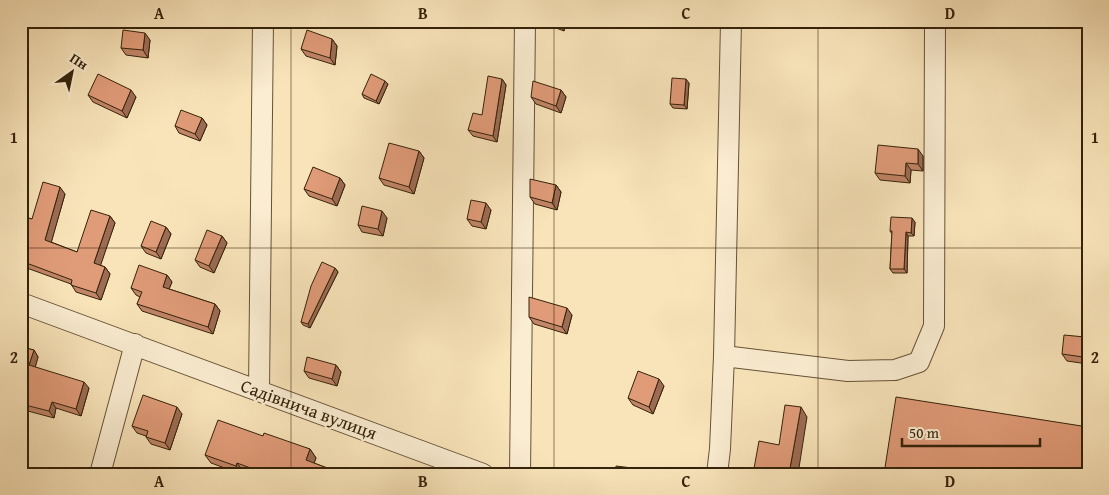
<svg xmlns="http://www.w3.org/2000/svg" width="1109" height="495" viewBox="0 0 1109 495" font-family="'Gentium Book Plus',serif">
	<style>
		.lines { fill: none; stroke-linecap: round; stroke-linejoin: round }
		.minor-casing { stroke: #655236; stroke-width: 22 }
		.minor { stroke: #fbedd2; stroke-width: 20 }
		.wall { fill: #c18567; stroke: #34220a }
		.shaded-wall { fill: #9d6c54; stroke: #34220a }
		.building { fill: #e09b78; stroke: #34220a }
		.grid { fill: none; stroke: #34220a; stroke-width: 1; stroke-opacity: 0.55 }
		.labels { text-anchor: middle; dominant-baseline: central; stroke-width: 4; stroke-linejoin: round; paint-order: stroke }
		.street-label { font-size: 18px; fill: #34220a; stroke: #fbedd2 }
		.neatline { fill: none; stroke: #34220a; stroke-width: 2 }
		.grid-label { font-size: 16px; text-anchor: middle; font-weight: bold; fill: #34220a }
	</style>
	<rect width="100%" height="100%" fill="#f9e4ba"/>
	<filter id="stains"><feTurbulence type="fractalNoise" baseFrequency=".004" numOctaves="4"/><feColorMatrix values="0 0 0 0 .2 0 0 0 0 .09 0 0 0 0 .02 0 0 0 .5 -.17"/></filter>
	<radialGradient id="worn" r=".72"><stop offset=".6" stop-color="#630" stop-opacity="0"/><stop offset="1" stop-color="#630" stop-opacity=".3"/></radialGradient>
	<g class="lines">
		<defs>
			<path id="minor" d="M21,303L483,474
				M724,356L848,371L895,370L919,362L934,326L935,21
				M259,390L263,21
				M100,474L135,344
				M520,474L525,21
				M717,474L720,449L724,356L731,21"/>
		</defs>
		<use href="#minor" class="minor-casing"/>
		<use href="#minor" class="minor"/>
	</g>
	<path class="wall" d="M392,21H402L400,25Z
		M538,21H567L564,31Z
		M980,21H1000V28L983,27Z
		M332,39L337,46L335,65L306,56L301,49Z
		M150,40L148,58L126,55L121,48Z
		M502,79L506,85L497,142L473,136L468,130L482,115Z
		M385,81L388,84L379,104L364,98L362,94Z
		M689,83L687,109L673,108L670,104Z
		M561,90L566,97L561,113L536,104L531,97Z
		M88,95L136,97L127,118L93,102Z
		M202,118L207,125L200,141L179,133L175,126Z
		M419,151L424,158L414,194L384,185L379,178Z
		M923,156V171L911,170L910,183L880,180L875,173Z
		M340,178L345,185L337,206L309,196L304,189Z
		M556,185L561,192L557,210L535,204L530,197Z
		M65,194L51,242L77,252L110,216L115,223L100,265L105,267L110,274L101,300L76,292L71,284L24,267L21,264V216L32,219Z
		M491,210L486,229L472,226L467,219Z
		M387,218L383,236L362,232L358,225Z
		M915,222L914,236H908L907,273H893L890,269L892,234L890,231Z
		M166,227L171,234L161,259L146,253L141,246Z
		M222,236L227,243L214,273L200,267L195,260Z
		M335,268L338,272L310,328L303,325L301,322Z
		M167,275L172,282L169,289L215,304L220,311L213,334L142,311L137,304L140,297L136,295L131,288Z
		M572,315L567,334L534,324L529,317Z
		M1085,337L1088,341V364L1067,361L1062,354Z
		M21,347L34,350L38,357L35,367L89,388L81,416L56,408L54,418L24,410L21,405V399L24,388H21Z
		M336,365L341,372L337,386L309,378L304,371Z
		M664,386L653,414L633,405L628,398Z
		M182,414L170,450L151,444L146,437V436L137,433L132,426Z
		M263,436L310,449L316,458L314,463L343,474H249L243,471L242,474H241L211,463L205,455Z"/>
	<path class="shaded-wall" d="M560,21H567L564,31L559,24Z
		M995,21H1000V28Z
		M145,33L150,40L148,58L143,50Z
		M332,39L337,46L335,65L330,58Z
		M502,79L506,85L497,142L493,136Z
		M686,79L689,83L687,109L684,105Z
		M385,81L388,84L379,104L376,101Z
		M131,90L136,97L127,118L122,111Z
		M561,90L566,97L561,113L556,106Z
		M202,118L207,125L200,141L195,134Z
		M918,149L923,156V171L918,164Z
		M419,151L424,158L414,194L409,187Z
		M906,163L911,170L910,183L905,176Z
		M340,178L345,185L337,206L332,199Z
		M556,185L561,192L557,210L552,203Z
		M60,187L65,194L50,247L45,240Z
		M486,203L491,210L486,229L481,222Z
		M382,211L387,218L383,236L378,229Z
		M110,216L115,223L99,270L94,263Z
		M912,218L915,222L914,236L911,233Z
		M166,227L171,234L161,259L156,252Z
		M906,232L908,236L907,273L904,269Z
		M222,236L227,243L214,273L209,266Z
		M105,267L110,274L101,300L96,293Z
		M335,268L338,272L310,328L308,324Z
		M167,275L172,282L167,294L163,287Z
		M215,304L220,311L213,334L208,327Z
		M567,308L572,315L567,334L562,327Z
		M1085,337L1088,341V364L1083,357Z
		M34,350L38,357L34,372L29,365Z
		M336,365L341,372L337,386L332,379Z
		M659,379L664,386L653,414L649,407Z
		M84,382L89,388L81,416L76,409Z
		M52,402L56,408L54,418L49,411Z
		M177,407L182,414L170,450L165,443Z
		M801,407L807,417L798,474H789Z
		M310,449L316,458L312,469L306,460Z
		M237,463L243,471L242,474L236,466Z
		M632,468L634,472V474H631Z"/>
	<path class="building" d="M551,21H560L559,24Z
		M123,30L145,33L143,50L121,48Z
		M307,30L332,39L330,58L301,49Z
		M98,74L131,90L122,111L88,95Z
		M371,74L385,81L376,101L362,94Z
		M488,76L502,79L493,136L468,130L473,113L482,115Z
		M672,78L686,79L684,105L670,104Z
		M533,81L561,90L556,106L531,97Z
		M181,110L202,118L195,134L175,126Z
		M389,143L419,151L409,187L379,178Z
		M878,145L918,149V164L906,163L905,176L875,173Z
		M313,167L340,178L332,199L304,189Z
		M530,179L556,185L552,203L530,197Z
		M43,182L60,187L45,240L77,252L91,210L110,216L94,263L105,267L96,293L71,285L72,280L21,261V216L32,219Z
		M471,200L486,203L481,222L467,219Z
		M362,206L382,211L378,229L358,225Z
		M891,217L912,218L911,233L906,232L904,269H890L892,231H890Z
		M151,221L166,227L156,252L141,246Z
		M207,230L222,236L209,266L195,260Z
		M322,262L335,268L308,324L301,322L311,286Z
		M139,265L167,275L163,287L215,304L208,327L137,304L142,292L131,288Z
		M529,297L567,308L562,327L529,317Z
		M1064,335L1085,337L1083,357L1062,354Z
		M21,347L34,350L29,365L84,382L76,409L52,402L49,411L21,404V399L25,384L21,383Z
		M307,357L336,365L332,379L304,371Z
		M638,371L659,379L649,407L628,398Z
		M143,395L177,407L165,443L146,437L148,431L132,426Z
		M896,397L1088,427V474H884Z
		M785,405L801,407L789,474H753L759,441L779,445Z
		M218,420L263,436L264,433L310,449L306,460L343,474H267L237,463L236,466L205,455Z
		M616,466L632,468L631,474H615Z"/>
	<path class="grid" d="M291,21V474M554,21V474M818,21V474M21,248H1088"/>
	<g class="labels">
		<g class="street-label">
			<text transform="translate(309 409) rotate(20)">Садівнича вулиця</text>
		</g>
	</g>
	<rect width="1109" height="495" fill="none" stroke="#f9e4ba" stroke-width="55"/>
	<g transform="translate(72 72) rotate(33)" stroke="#fbedd2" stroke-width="4" paint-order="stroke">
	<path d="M0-4L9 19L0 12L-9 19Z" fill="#34220a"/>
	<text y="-8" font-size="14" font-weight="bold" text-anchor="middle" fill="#34220a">Пн</text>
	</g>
	<path d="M902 438v8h138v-8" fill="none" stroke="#34220a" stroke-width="2.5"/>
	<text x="909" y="438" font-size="15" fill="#34220a" stroke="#fbedd2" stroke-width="4" paint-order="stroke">50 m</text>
	<rect x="28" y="28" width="1054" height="440" class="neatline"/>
	<g class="grid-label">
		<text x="159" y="19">A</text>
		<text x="423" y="19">B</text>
		<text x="686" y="19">C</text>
		<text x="950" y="19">D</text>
		<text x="14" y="143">1</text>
		<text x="1095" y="143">1</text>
		<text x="14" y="363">2</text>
		<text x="1095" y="363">2</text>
		<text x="159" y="487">A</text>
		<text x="423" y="487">B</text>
		<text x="686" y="487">C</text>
		<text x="950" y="487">D</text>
	</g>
	<rect width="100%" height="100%" filter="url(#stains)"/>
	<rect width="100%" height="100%" fill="url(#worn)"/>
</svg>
